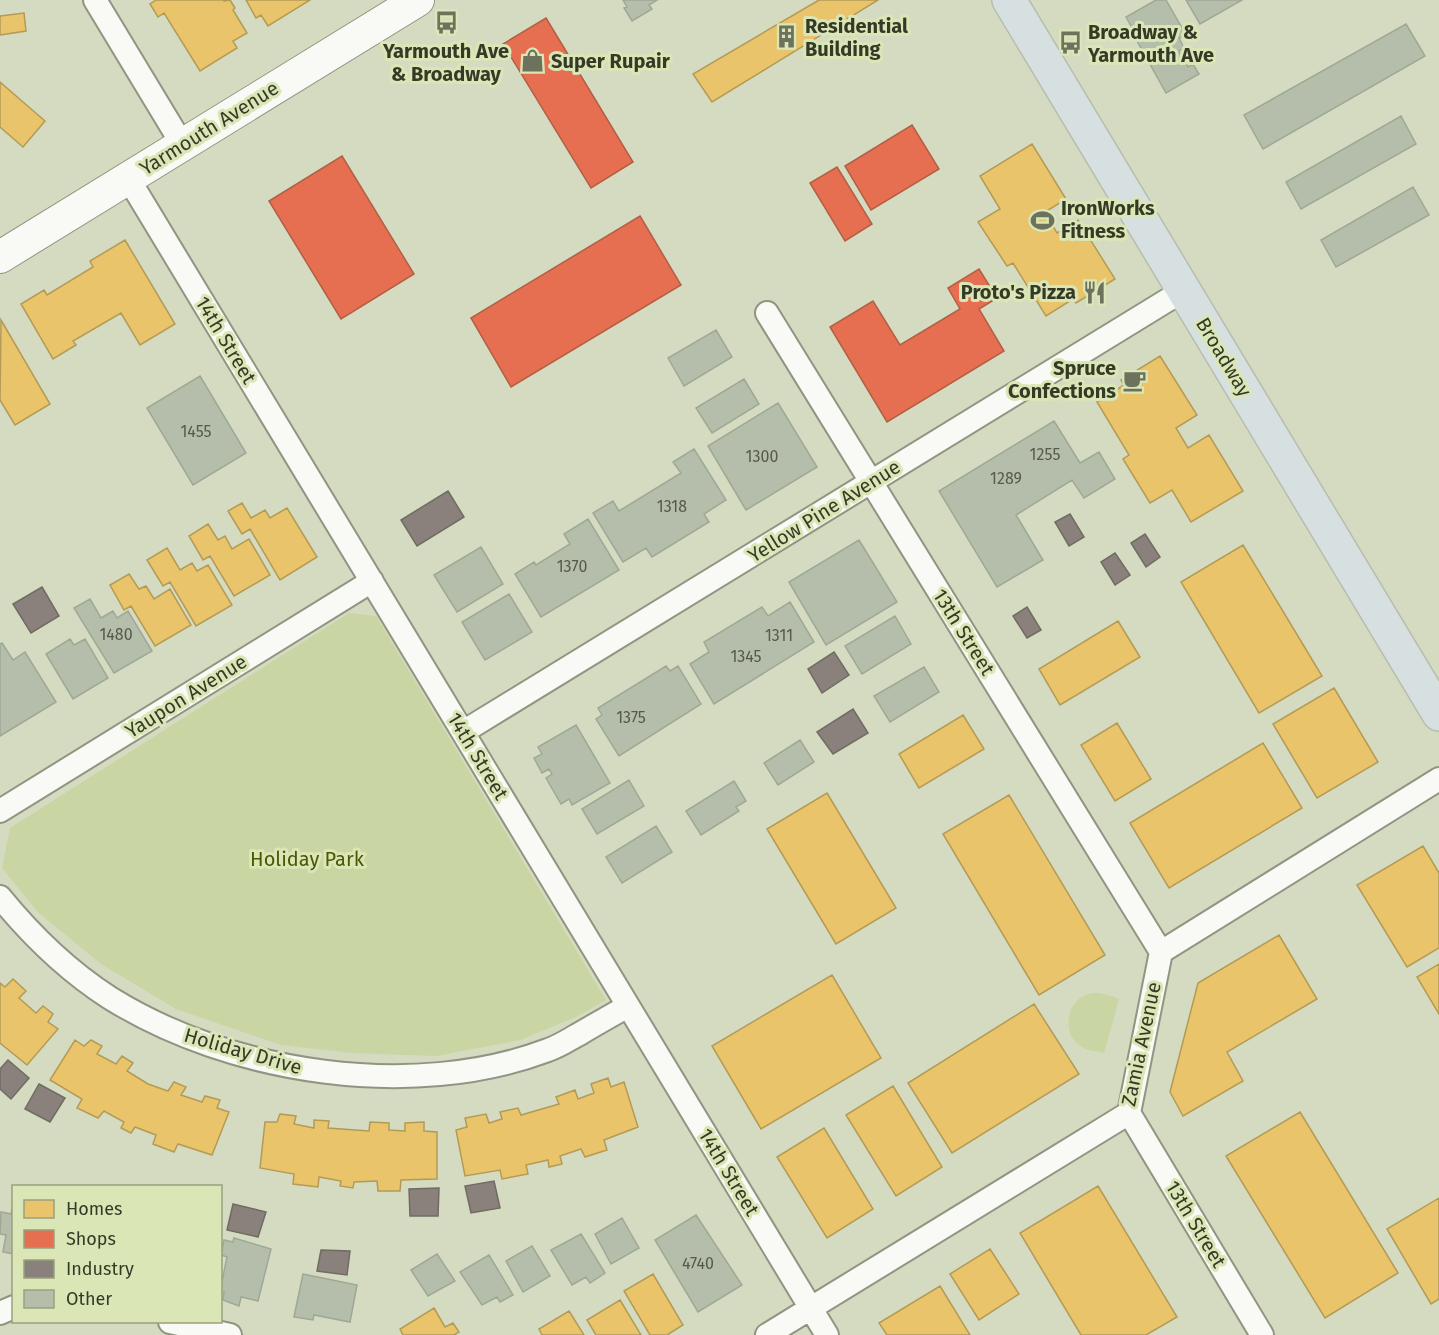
<svg xmlns="http://www.w3.org/2000/svg" width="1439" height="1335" viewBox="0 0 1439 1335" font-family="'Fira Sans',sans-serif">
	<style>
		.green { fill: #c9d5a2 }
		.homes { fill: #e9c46a; stroke: #b39b56; stroke-width: 1.5 }
		.shops { fill: #e76f51; stroke: #b25f44; stroke-width: 1.5 }
		.industry { fill: #8a817c; stroke: #706c62; stroke-width: 1.5 }
		.building { fill: #b5beab; stroke: #9fa895; stroke-width: 1.5 }
		.lines { fill: none; stroke-linecap: round; stroke-linejoin: round }
		.street-casing { stroke: #909581; stroke-width: 26 }
		.secondary-casing { stroke: #909581; stroke-width: 34 }
		.primary-casing { stroke: #b9bcae; stroke-width: 36 }
		.street { stroke: #f9faf6; stroke-width: 22 }
		.secondary { stroke: #f9faf6; stroke-width: 32 }
		.primary { stroke: #d7e0e1; stroke-width: 33 }
		.labels { text-anchor: middle; dominant-baseline: central; stroke-width: 6; stroke-linejoin: round; paint-order: stroke }
		.number-label { font-size: 16px; fill: #555b48 }
		.poi-label { font-size: 20px; font-weight: bold; fill: #353a27; stroke: #dae6b6; text-anchor: start }
		.street-label { font-size: 20px; fill: #353a27; stroke: #dae6b6 }
		.park-label { font-size: 20px; fill: #4b5804; stroke: #dae6b6 }
	</style>
	<rect width="100%" height="100%" fill="#d4dbc1"/>
	<path class="green" d="M349,613L376,616L606,1000L578,1016L520,1040L436,1056L352,1053L281,1045L176,1009L101,964L38,912L2,868L10,828Z
		M1098,993L1108,995L1119,999L1104,1053C1095,1051 1085,1051 1078,1044C1064,1032 1066,1009 1080,998C1085,994 1092,993 1098,993Z"/>
	<path class="homes" d="M156,0H224V1L230,0L235,8L233,10L247,33L233,41L237,48L200,71L164,13L158,17L150,4Z
		M246,0H310L268,26L261,15L256,18Z
		M819,0H878L712,102L693,74Z
		M24,13L26,31L0,35V16Z
		M0,82L45,121L23,147L0,127Z
		M1032,144L1066,199L1045,212L1048,217L1057,233L1078,220L1115,279L1076,303L1073,299L1046,316L1013,263L1007,266L978,222L1000,209L980,176Z
		M125,240L175,324L140,345L121,313L73,341L76,345L53,359L21,304L44,290L47,295L93,267L90,261Z
		M1,320L50,404L15,425L0,400Z
		M1160,356L1197,415L1176,428L1188,448L1209,435L1243,491L1191,522L1172,490L1150,503L1123,459L1129,455L1097,402L1124,385L1121,380Z
		M242,503L251,518L265,510L270,518L287,508L317,557L280,580L250,529L242,534L228,511Z
		M208,524L218,540L225,536L232,549L249,539L270,575L234,596L210,556L203,560L189,536Z
		M1243,545L1322,676L1259,713L1181,582Z
		M167,548L180,570L192,563L197,571L208,565L232,605L196,626L170,582L163,586L147,560Z
		M129,574L139,589L146,586L154,599L170,589L191,625L155,646L131,606L124,610L110,585Z
		M1118,621L1140,657L1060,705L1039,669Z
		M1334,688L1378,762L1317,798L1273,724Z
		M963,715L984,749L919,788L899,754Z
		M1117,723L1151,779L1115,801L1081,745Z
		M1263,743L1302,808L1169,888L1130,823Z
		M827,793L896,908L836,944L767,829Z
		M1009,795L1105,955L1039,995L943,834Z
		M1423,846L1439,873V948L1407,967L1357,885Z
		M1279,935L1317,999L1227,1052L1243,1081L1183,1116L1170,1092L1198,983Z
		M1439,964V1014L1417,977Z
		M832,975L881,1058L761,1129L712,1046Z
		M13,979L26,991L19,998L36,1013L43,1006L53,1014L48,1022L58,1029L27,1065L0,1043V983L5,987Z
		M1034,1004L1079,1074L952,1153L908,1083Z
		M75,1040L84,1046L91,1040L102,1046L97,1054L116,1064L122,1056L133,1063L127,1071L148,1084L168,1091L174,1082L186,1087L181,1095L202,1102L205,1096L220,1100L217,1108L229,1112L212,1155L178,1144L174,1152L153,1144L156,1135L135,1127L131,1133L121,1128L124,1122L104,1111L98,1118L77,1108L82,1099L50,1080Z
		M608,1078L611,1087L624,1082L638,1127L604,1140L607,1150L585,1157L581,1149L560,1156L562,1164L549,1167L548,1160L526,1165L528,1174L502,1179L500,1170L465,1176L456,1130L467,1127L465,1118L486,1114L489,1123L502,1119L500,1112L518,1108L521,1115L559,1104L556,1097L575,1090L578,1099L594,1093L591,1084Z
		M893,1086L942,1167L896,1196L846,1115Z
		M1300,1112L1398,1273L1325,1318L1226,1156Z
		M280,1114L296,1116L294,1124L314,1128V1120L329,1121L328,1128L369,1131L370,1122L389,1123V1130L405,1131V1123L424,1122V1131L437,1132V1179L401,1180L400,1191H378L377,1181L354,1182L353,1188L340,1186L341,1181L319,1177L318,1187L293,1184L294,1174L260,1168L265,1122H277Z
		M824,1128L873,1209L827,1238L777,1157Z
		M1098,1186L1177,1317L1146,1335H1081L1020,1233Z
		M1439,1198V1299L1431,1304L1387,1229Z
		M990,1249L1019,1294L979,1320L950,1274Z
		M653,1274L683,1325L667,1335H650L624,1291Z
		M940,1286L970,1335H887L879,1323Z
		M620,1300L641,1335H596L587,1320Z
		M434,1308L445,1327L453,1323L459,1332L454,1335H403L400,1329Z
		M569,1311L584,1335H542L539,1329Z"/>
	<path class="shops" d="M546,18L633,162L591,188L503,44Z
		M912,125L939,169L871,210L845,166Z
		M342,156L414,274L341,319L269,201Z
		M837,167L872,224L845,241L810,183Z
		M640,216L681,285L511,387L471,318Z
		M979,269L997,298L979,309L1004,351L887,422L830,327L873,301L900,345L960,309L948,288Z"/>
	<path class="industry" d="M448,491L464,517L417,546L401,520Z
		M1070,514L1084,537L1069,546L1055,522Z
		M1145,534L1160,557L1146,567L1131,543Z
		M1115,553L1130,575L1115,585L1101,562Z
		M42,587L59,616L31,633L13,604Z
		M1027,607L1041,630L1027,638L1013,616Z
		M834,652L849,675L822,693L808,669Z
		M853,709L868,733L833,754L817,732Z
		M8,1060L29,1078L11,1099L0,1089V1069Z
		M39,1084L65,1098L50,1122L25,1109Z
		M494,1181L500,1208L471,1213L465,1186Z
		M439,1188L438,1216H410L409,1189Z
		M233,1204L266,1212L258,1237L227,1230Z
		M321,1250L350,1251L347,1275L317,1271Z"/>
	<path class="building" d="M623,0H657L649,5L652,9L632,21L624,8L627,7Z
		M1156,0H1166L1186,35L1179,38L1184,48L1179,51L1188,67L1193,64L1199,74L1166,93L1137,41L1139,40L1126,17Z
		M1186,0H1242L1200,24Z
		M1406,24L1425,56L1263,149L1244,115Z
		M1401,116L1416,144L1301,209L1286,182Z
		M1413,187L1429,215L1336,267L1321,240Z
		M716,330L732,357L684,386L668,358Z
		M200,376L246,453L193,485L147,408Z
		M744,379L759,404L712,433L696,408Z
		M778,403L817,467L746,510L708,446Z
		M1054,421L1080,463L1099,452L1115,479L1084,498L1072,480L1016,515L1043,560L997,587L939,491Z
		M694,449L726,500L704,514L709,522L652,557L646,548L623,562L593,513L613,501L619,511L681,473L673,462Z
		M588,519L619,570L541,617L515,574L534,562L536,565L570,544L564,534Z
		M859,540L897,602L826,645L789,582Z
		M481,547L503,584L457,612L434,575Z
		M509,594L532,632L485,660L462,622Z
		M90,599L101,618L113,611L117,618L128,611L152,651L114,673L74,608Z
		M790,602L814,642L714,704L690,664L709,652L704,642L762,607L768,616Z
		M895,616L911,644L862,674L845,646Z
		M70,639L74,645L85,639L108,678L73,699L46,654Z
		M2,643L13,660L25,652L56,702L0,736V644Z
		M666,666L670,671L678,666L701,704L619,756L596,719L602,715L598,708Z
		M924,667L939,692L890,722L874,696Z
		M576,725L610,783L572,805L569,799L561,804L546,778L552,774L549,769L542,773L534,758L542,754L538,747Z
		M800,740L814,762L778,785L764,763Z
		M629,780L644,806L597,834L582,809Z
		M734,781L746,801L736,807L739,811L701,835L686,811Z
		M656,826L672,852L622,883L606,857Z
		M14,1199V1254L3,1252L6,1235L0,1234L1,1212L11,1214Z
		M696,1215L742,1285L698,1312L655,1240Z
		M622,1218L639,1248L611,1264L595,1234Z
		M581,1234L605,1273L590,1283L586,1277L572,1285L551,1250Z
		M234,1238L271,1249L258,1301L241,1297L239,1306L223,1300L224,1292L220,1291L227,1257L221,1255L224,1240L233,1242Z
		M532,1246L550,1276L523,1292L506,1261Z
		M437,1254L455,1281L428,1296L411,1270Z
		M489,1255L513,1295L500,1302L497,1297L482,1305L460,1272Z
		M303,1274L357,1285L350,1322L314,1315L313,1320L294,1317Z"/>
	<g class="lines">
		<defs>
			<path id="street" d="M95,0L182,144
				M128,178L827,1335
				M767,313L1161,952
				M463,732L1184,290
				M0,811L372,581
				M0,897C31,935 68,971 110,998C232,1074 413,1101 548,1050C560,1046 570,1039 581,1033C596,1024 612,1015 628,1006
				M1129,1113L1262,1335
				M0,1313L14,1307
				M170,1322L230,1335
				M767,1335L1129,1113L1161,952L1439,779"/>
			<path id="secondary" d="M0,257L418,0"/>
			<path id="primary" d="M1009,0L1439,714"/>
		</defs>
		<use href="#street" class="street-casing"/>
		<use href="#secondary" class="secondary-casing"/>
		<use href="#primary" class="primary-casing"/>
		<use href="#street" class="street"/>
		<use href="#secondary" class="secondary"/>
		<use href="#primary" class="primary"/>
	</g>
	<defs>
		<symbol id="bus-bare" viewBox="-9 -9 18 18"><path d="M-5-6H5V4H4V6H2V4H-2V6H-4V4H-5ZM-3.5-4V0h7V-4ZM-3.5 1.2v1.5H-2V1.2ZM2 1.2v1.5H3.5V1.2Z" fill="#6d725d" stroke="#dae6b6" stroke-width="2.5" paint-order="stroke"/></symbol>
		<symbol id="building-bare" viewBox="-9 -9 18 18"><path d="M-4-6H4V6H1V3H-1V6H-4ZM-2.5-4.3h1.7v1.8h-1.7ZM.8-4.3h1.7v1.8H.8ZM-2.5-1h1.7V.8h-1.7ZM.8-1h1.7V.8H.8Z" fill="#6d725d" stroke="#dae6b6" stroke-width="2.5" paint-order="stroke"/></symbol>
		<symbol id="shop-bare" viewBox="-9 -9 18 18"><path d="M-5-2.5h2.3a2.7 3.5 0 0 1 5.4 0H5L5.5 6h-11ZM-1.5-2.5h3a1.5 2.3 0 0 0-3 0Z" fill="#6d725d" stroke="#dae6b6" stroke-width="2.5" paint-order="stroke"/></symbol>
		<symbol id="stadium-bare" viewBox="-9 -9 18 18"><path d="M0-5a6.5 5 0 1 0 0 10a6.5 5 0 1 0 0-10ZM-3.5-1.8h7v3.6h-7Z" fill="#6d725d" stroke="#dae6b6" stroke-width="2.5" paint-order="stroke"/></symbol>
		<symbol id="restaurant-bare" viewBox="-9 -9 18 18"><path d="M-5-6h1v4h1v-4h1v4h1v-4h1v5L-1.5 .5V6h-2V.5L-5-1ZM5-6V6H3V1.5H1.5Q1.5-4 5-6Z" fill="#6d725d" stroke="#dae6b6" stroke-width="2.5" paint-order="stroke"/></symbol>
		<symbol id="cafe-bare" viewBox="-9 -9 18 18"><path d="M-5.5-4.5H6V0H3Q3 3.5 0 3.5H-2.5Q-5.5 3.5-5.5 0ZM3-3.2v2h1.7v-2ZM-6 4.5H4V6H-6Z" fill="#6d725d" stroke="#dae6b6" stroke-width="2.5" paint-order="stroke"/></symbol>
	</defs>
	<g fill-rule="evenodd">
		<use href="#bus-bare" x="430" y="6" width="33" height="33"/>
		<use href="#building-bare" x="770" y="20" width="33" height="33"/>
		<use href="#bus-bare" x="1054" y="26" width="33" height="33"/>
		<use href="#shop-bare" x="516" y="44" width="33" height="33"/>
		<use href="#stadium-bare" x="1026" y="204" width="33" height="33"/>
		<use href="#restaurant-bare" x="1078" y="276" width="33" height="33"/>
		<use href="#cafe-bare" x="1118" y="364" width="33" height="33"/>
	</g>
	<g class="labels">
		<g class="number-label">
			<text x="196" y="431">1455</text>
			<text x="1045" y="454">1255</text>
			<text x="762" y="456">1300</text>
			<text x="1006" y="478">1289</text>
			<text x="672" y="506">1318</text>
			<text x="572" y="566">1370</text>
			<text x="116" y="634">1480</text>
			<text x="779" y="635">1311</text>
			<text x="746" y="656">1345</text>
			<text x="631" y="717">1375</text>
			<text x="698" y="1263">4740</text>
		</g>
		<g class="poi-label">
			<text x="805" y="26">Residential<tspan x="805" dy="23">Building</tspan></text>
			<text x="1088" y="32">Broadway &amp;<tspan x="1088" dy="23">Yarmouth Ave</tspan></text>
			<text x="446" y="51" text-anchor="middle">Yarmouth Ave<tspan x="446" dy="23">&amp; Broadway</tspan></text>
			<text x="551" y="61">Super Rupair</text>
			<text x="1061" y="208">IronWorks<tspan x="1061" dy="23">Fitness</tspan></text>
			<text x="1076" y="292" text-anchor="end">Proto's Pizza</text>
			<text x="1116" y="368" text-anchor="end">Spruce<tspan x="1116" dy="23">Confections</tspan></text>
		</g>
		<g class="street-label">
			<text transform="translate(209 128) rotate(-32)">Yarmouth Avenue</text>
			<text transform="translate(226 340) rotate(59)">14th Street</text>
			<text transform="translate(1224 357) rotate(59)">Broadway</text>
			<text transform="translate(824 511) rotate(-32)">Yellow Pine Avenue</text>
			<text transform="translate(964 632) rotate(58)">13th Street</text>
			<text transform="translate(186 696) rotate(-32)">Yaupon Avenue</text>
			<text transform="translate(478 756) rotate(59)">14th Street</text>
			<text transform="translate(1141 1044) rotate(-78)">Zamia Avenue</text>
			<text transform="translate(243 1051) rotate(16)">Holiday Drive</text>
			<text transform="translate(729 1172) rotate(59)">14th Street</text>
			<text transform="translate(1196 1224) rotate(59)">13th Street</text>
		</g>
		<g class="park-label">
			<text x="307" y="859">Holiday Park</text>
		</g>
	</g>
	<rect x="12" y="1185" width="210" height="138" fill="#dae6b6" stroke="#98a17d" stroke-width="1.5"/>
	<rect x="24" y="1200" width="30" height="18" fill="#e9c46a" stroke="#98a17d" stroke-width="1.5"/>
	<text x="66" y="1215" font-size="18" fill="#353a27">Homes</text>
	<rect x="24" y="1230" width="30" height="18" fill="#e76f51" stroke="#98a17d" stroke-width="1.5"/>
	<text x="66" y="1245" font-size="18" fill="#353a27">Shops</text>
	<rect x="24" y="1260" width="30" height="18" fill="#8a817c" stroke="#98a17d" stroke-width="1.5"/>
	<text x="66" y="1275" font-size="18" fill="#353a27">Industry</text>
	<rect x="24" y="1290" width="30" height="18" fill="#b5beab" stroke="#98a17d" stroke-width="1.5"/>
	<text x="66" y="1305" font-size="18" fill="#353a27">Other</text>
</svg>
